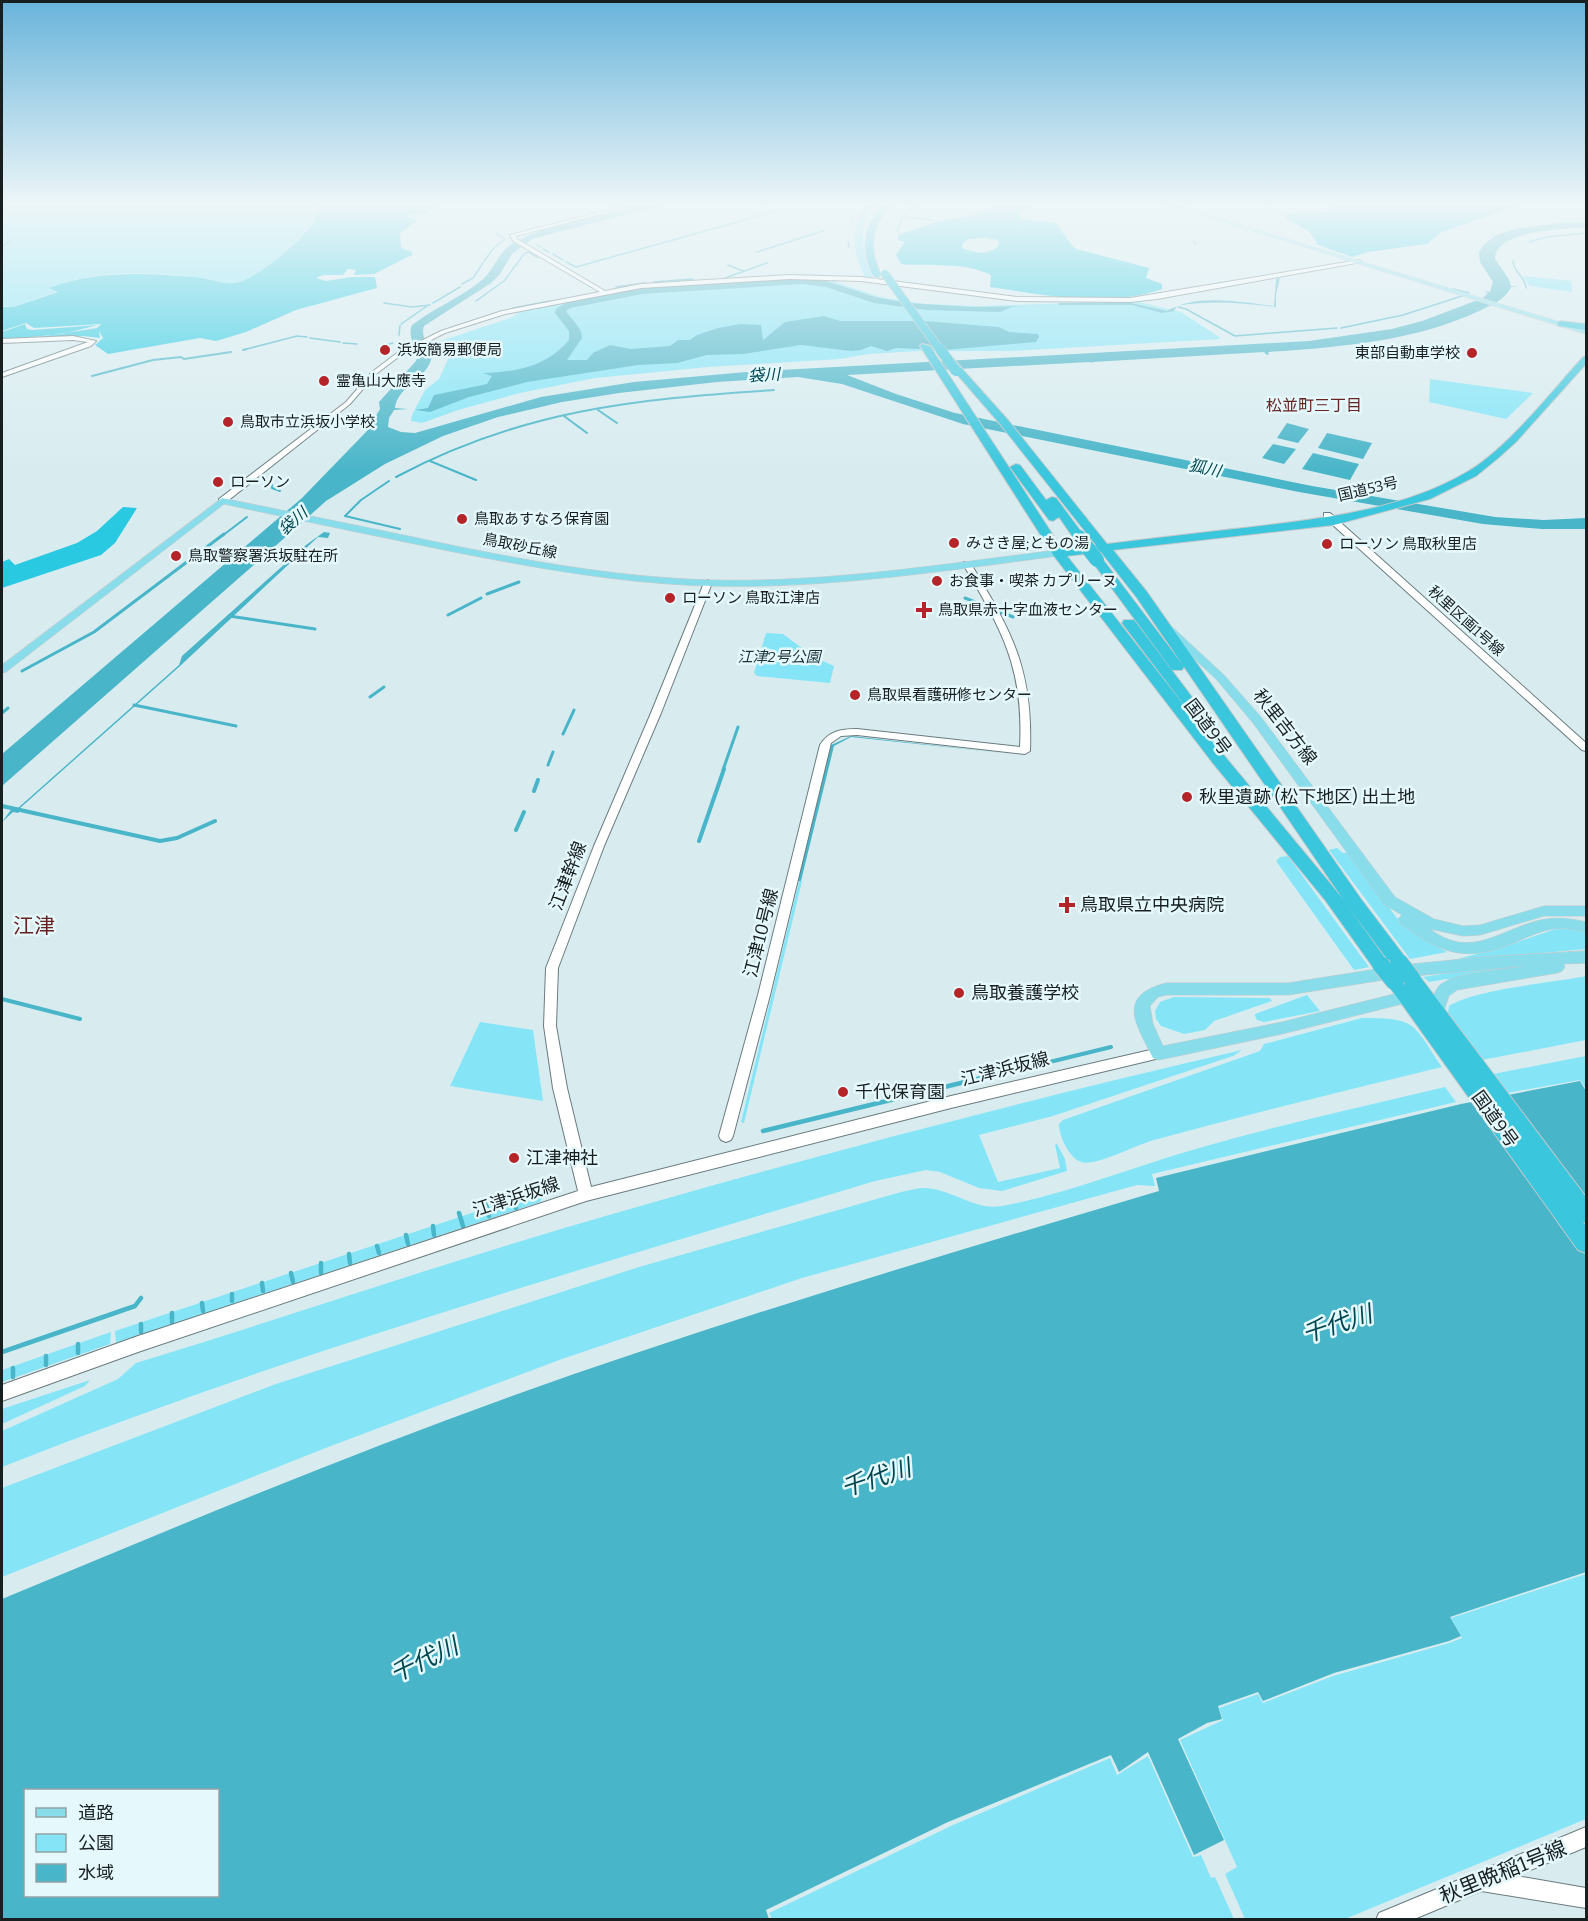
<svg xmlns="http://www.w3.org/2000/svg" width="1588" height="1921" viewBox="0 0 1588 1921" font-family="Bitter,'Noto Sans JP',serif">
	<style>
		.green { fill: #85e5f7 }
		.forest { fill: #28c9e1; fill-rule: evenodd }
		.water { fill: #48b5c8; fill-rule: evenodd }
		.lines { fill: none; stroke-linecap: round; stroke-linejoin: round }
		.stream-far4 { stroke: #48b5c8; stroke-width: 1.5 }
		.stream-far3 { stroke: #48b5c8; stroke-width: 2 }
		.stream-far2 { stroke: #48b5c8; stroke-width: 3 }
		.stream-far1 { stroke: #48b5c8; stroke-width: 4 }
		.stream { stroke: #48b5c8; stroke-width: 4.5 }
		.minor-casing { stroke: #697b7e; stroke-width: 2 }
		.major-casing { stroke: #c8c9ca; stroke-width: 1 }
		.highway-casing { stroke: #c8c9ca; stroke-width: 2 }
		.minor { fill: #fff; fill-rule: evenodd }
		.major { fill: #89ddeb; fill-rule: evenodd }
		.highway { fill: #3ac6dd; fill-rule: evenodd }
		.highway-bridge-far3-casing { stroke: #c8c9ca; stroke-width: 9; stroke-linecap: butt }
		.highway-bridge-far2-casing { stroke: #c8c9ca; stroke-width: 11; stroke-linecap: butt }
		.highway-bridge-far1-casing { stroke: #c8c9ca; stroke-width: 15; stroke-linecap: butt }
		.highway-bridge-casing { stroke: #c8c9ca; stroke-width: 19; stroke-linecap: butt }
		.highway-bridge-far3 { stroke: #3ac6dd; stroke-width: 8 }
		.highway-bridge-far2 { stroke: #3ac6dd; stroke-width: 10 }
		.highway-bridge-far1 { stroke: #3ac6dd; stroke-width: 14 }
		.highway-bridge { stroke: #3ac6dd; stroke-width: 17 }
		.poi-dot { fill: #b52429; stroke: #e5f9fd; stroke-width: 2 }
		.labels { text-anchor: middle; dominant-baseline: central; stroke-width: 5; stroke-linejoin: round; paint-order: stroke }
		.far-poi-label { font-size: 15px; fill: #181f21; stroke: #e5f9fd; text-anchor: start }
		.far-street-label { font-size: 15px; fill: #181f21; stroke: #e5f9fd }
		.far-park-label { font-size: 15px; font-style: italic; fill: #1b3438; stroke: #e5f9fd }
		.far-water-label { font-size: 16px; font-style: italic; fill: #004650; stroke: #e5f9fd }
		.far-neighbourhood-label { font-size: 16px; fill: #682321; stroke: #e5f9fd }
		.street-label { font-size: 18px; fill: #181f21; stroke: #e5f9fd }
		.poi-label { font-size: 18px; fill: #181f21; stroke: #e5f9fd; text-anchor: start }
		.quarter-label { font-size: 21px; fill: #682321; stroke: #e5f9fd }
		.near-street-label { font-size: 21px; fill: #181f21; stroke: #e5f9fd }
		.near-water-label { font-size: 24px; font-style: italic; fill: #004650; stroke: #e5f9fd }
	</style>
	<rect width="100%" height="100%" fill="#d8ecf0"/>
	<path class="green" d="M2,204H320C318,211 316,219 311,225C299,241 256,280 235,283C224,285 207,278 194,277C147,272 95,269 49,288L58,291L14,307L2,306V224L6,214L2,209Z
		M868,204H876C856,227 862,253 874,279L865,277C858,263 853,249 855,234L862,232L855,228L860,215Z
		M1523,276L1571,281L1572,292L1530,286Z
		M787,278L827,279L880,297L925,304L980,306L1135,301L1181,312L1219,337L1220,339L1011,351H919L868,354L840,359L708,367L595,378L520,393L458,410L422,423L411,421L412,415L425,390L439,379L449,357L441,341L513,317L522,310L645,286Z
		M1430,379L1533,393L1506,419L1429,402Z
		M766,633L783,634L814,657L834,666L830,683L757,676L754,673Z
		M1337,848L1343,853L1349,852L1396,917L1410,930L1447,952L1410,959L1329,850Z
		M1288,856L1369,967L1354,970L1276,861L1280,857Z
		M799,881H802L744,1123L741,1122Z
		M1558,928L1586,930V949L1447,962L1506,946Z
		M1545,962L1457,980L1446,979L1429,982L1423,977L1479,968Z
		M1586,976V1040L1482,1060L1448,1013L1449,1006C1475,989 1552,983 1586,976Z
		M1307,995L1320,1011L1264,1022L1257,1020L1255,1016V1014Z
		M1174,997L1270,998L1272,1001L1214,1021L1205,1030L1184,1034L1161,1026L1156,1019L1155,1011L1160,1002Z
		M1362,1018C1418,1018 1412,1023 1442,1067C1346,1090 1250,1114 1154,1140C1138,1144 1095,1167 1081,1162C1069,1158 1059,1136 1059,1124L1063,1120L1260,1051L1264,1044Z
		M480,1022L533,1030L543,1101L450,1086Z
		M1242,1050L1233,1056L1053,1116L979,1135L998,1182L1060,1168L1055,1145L1057,1144L1065,1159L1067,1171L1002,1191L979,1188L940,1172L926,1170L875,1181C582,1269 287,1354 2,1467V1431L118,1379L136,1363C278,1320 419,1271 561,1229C786,1163 1013,1103 1242,1050Z
		M1586,1056V1089L1580,1080L1507,1093L1493,1074Z
		M1445,1087L1456,1102L1152,1174L1155,1186L1137,1185L802,1278L562,1359L323,1449L2,1577V1488L276,1384L639,1267L901,1192C908,1191 916,1188 923,1188C951,1188 974,1211 1002,1206C1066,1194 1127,1169 1189,1151C1274,1126 1360,1107 1445,1087Z
		M544,1195L540,1202L116,1343L115,1331L499,1204Z
		M111,1332L110,1344L2,1382V1370Z
		M90,1380L85,1386L2,1424V1409Z
		M1586,1574V1819L1345,1919H1245L1225,1874L1237,1867L1180,1740L1223,1720L1219,1708L1258,1694L1263,1703L1333,1676L1449,1643L1462,1638L1451,1618Z
		M1148,1756L1193,1857L1201,1855L1211,1878L1215,1877L1234,1919H772L769,1913L953,1825L1110,1758L1117,1775Z"/>
	<path class="forest" d="M321,204H439L429,209L425,214H413L405,217L417,220L400,233L401,248L412,252V255L374,274L354,275L356,270L348,269L343,275H323L316,278L326,281L352,277H375L377,288L296,310L246,332L216,341L200,338L108,354L95,345L103,338L99,331L100,338L83,336L20,340L97,328L101,324L34,328L26,323L2,331V307H14L58,292L49,288C96,270 146,273 195,277C207,278 224,285 236,283C257,279 299,242 312,225C316,219 319,210 321,204Z
		M1328,204H1521L1442,232L1427,244L1368,252L1352,257L1318,245L1310,232L1287,219L1285,215L1290,213L1327,212L1334,206Z
		M1016,205L1030,206L1019,213L1020,219L1056,223C1058,227 1073,247 1076,249L1149,268L1146,278L1162,284V289C1110,308 1043,295 990,287L991,275C962,261 932,267 901,264L896,255L905,242L898,240V235L938,222L974,215L999,206ZM985,238L998,240L999,245C990,256 974,253 962,248L963,243L969,239Z
		M25,324L27,329L32,330L98,325L62,334L2,340V332Z
		M123,507L137,508L115,543L101,555L2,588V562L9,559L15,565L77,543L97,531Z"/>
	<path class="water" d="M652,204H666L532,239L512,254L500,274L491,283L424,326C419,340 435,348 431,360C425,380 397,387 395,408L408,409L394,410L389,418L388,427L401,432L415,433L541,397L634,382L746,372L1309,341L1392,329L1422,321L1483,298L1488,293L1484,291L1490,292L1493,282L1480,262L1479,252C1493,227 1531,227 1556,224L1553,223L1586,222V227C1564,229 1495,230 1495,259L1508,278L1511,286L1517,287H1511C1505,300 1491,305 1479,311C1413,342 1339,347 1268,352L1269,354L1267,355L1264,352L1092,362L1093,363L1089,362L847,375L896,394L955,413L1312,486L1495,517L1544,520L1586,518V529H1542L1483,524L1299,492L963,424L842,384L798,377L717,382L619,393L562,402L498,417L443,436L385,464L326,501L298,526L2,786V754L302,498L366,432L380,409L379,402L416,361L419,353C413,347 408,333 412,325C434,308 460,298 482,280C495,269 498,251 515,242C554,221 608,214 652,204Z
		M1280,278L1276,294V307C1242,303 1211,300 1177,306L1174,311L1162,313L1132,305H1059V303H1131L1167,311C1197,293 1240,302 1274,306L1276,279Z
		M809,279L826,281L875,297L908,303L973,307L1042,306L1012,307L1000,312L926,310L874,303L826,287L803,284L642,294L570,308L566,311C571,320 582,326 582,338L567,360H587L593,353L610,345L631,349L670,346L678,340H690L697,335L718,328L741,324L761,325L763,340L785,322L824,316L840,321H924L999,327L1009,332L1038,334L1039,337L1036,342L944,350L896,348L887,351L871,346L861,350L851,351L801,345L743,354L707,355L677,363L638,365L527,382L469,397L430,412L415,410L428,408L434,395L487,384L492,376L483,373C516,372 546,367 569,340V331L555,313L556,309L564,304C638,284 732,277 809,279Z
		M1287,423L1309,429L1298,443L1277,438Z
		M1327,433L1372,443L1363,459L1318,448Z
		M1273,444L1296,449L1284,464L1262,458Z
		M1313,453L1359,464L1350,480L1302,469Z
		M324,532L330,533L328,538L318,537L179,667L19,809L21,810L18,813L13,812L2,822L13,807L18,808L179,665L182,656L306,545Z
		M851,736L1003,753L851,737L834,746L801,881H798L831,745Z
		M1580,1081L1586,1091V1572L1450,1617L1461,1636L1449,1641L1334,1673L1263,1701L1258,1692L1218,1706L1222,1719L1207,1723L1178,1739L1224,1840L1194,1855L1148,1752L1119,1772L1111,1755L948,1822L766,1910L769,1919L2,1920V1599C171,1529 339,1458 512,1396C725,1320 942,1255 1159,1191L1156,1178L1461,1104ZM26,1790H218V1896H26Z"/>
	<g class="lines">
		<path class="stream-far4" d="M905,214L916,204
			M907,217L932,220
			M851,222L852,217
			M897,231L903,217
			M848,242L849,247
			M1194,242L1196,244
			M1529,242L1547,237L1586,233
			M537,245L541,247
			M2,247L10,241
			M495,247L505,239L496,233
			M543,249L549,252
			M757,252L823,231
			M553,254L563,260
			M484,261L494,248
			M1513,261C1513,272 1526,277 1526,288
			M566,262L576,267L777,211
			M728,265L743,271
			M725,278L767,263
			M654,282L693,279
			M462,284L473,278L483,263
			M616,287L645,283
			M1453,289L1469,293
			M476,301L504,281L524,254L528,252L538,258
			M384,303L412,307L430,305
			M433,303L460,287
			M1178,307L1186,309L1235,336L1337,328
			M513,308L550,301
			M401,324L427,306
			M1341,328L1403,315L1462,296
			M399,335L400,326
			M310,338L340,342
			M343,343L357,344
			M389,344L393,343
			M243,350L297,336L307,337"/>
		<path class="stream-far3" d="M243,350L247,349
			M92,376L153,360L181,357L184,359L231,352
			M598,410L617,423
			M564,416L587,433
			M430,461L476,480
			M396,477C522,410 635,399 774,390
			M389,481L361,500L345,516L400,529
			M272,482V488L280,491
			M222,536L247,517"/>
		<path class="stream-far2" d="M487,594L519,582
			M965,598L1013,617
			M448,615L481,598
			M229,616L315,629
			M22,671L94,632L224,534
			M370,697L384,687
			M134,705L236,726
			M2,713L8,708
			M563,734L574,710
			M548,765L553,752
			M723,770L738,727"/>
		<path class="stream-far1" d="M534,791L538,780
			M2,806L160,841L177,838L215,821
			M516,830L524,812
			M699,841L724,769
			M2,999L80,1019
			M1025,1068L1111,1047"/>
		<path class="stream" d="M763,1131L1031,1066
			M513,1197L516,1208
			M486,1204L489,1216
			M459,1213L463,1226
			M433,1226L434,1235
			M406,1235L408,1244
			M377,1246L379,1253
			M349,1254L350,1263
			M321,1263V1273
			M291,1273L293,1282
			M262,1283L263,1291
			M232,1294V1301
			M202,1303L203,1311
			M172,1313V1322
			M141,1324V1332
			M78,1344V1353
			M2,1352L135,1306L141,1298
			M46,1356V1365
			M13,1368V1377"/>
		<defs>
			<path id="minor" d="M632,204H640L516,236L517,239L605,291L641,284L789,275L861,277L1017,297L1130,298L1359,260L1362,262L1157,299L1130,302L1017,301L861,281L789,279L641,288L505,314L445,333L401,355L376,374L350,404L225,503H219V499L346,402L372,372L397,353L441,331L502,311L600,292L513,241L510,235Z
				M73,336L96,341L91,346L2,377V373L88,342L73,340L2,343V339Z
				M1324,513H1330L1586,743V751L1582,750L1324,517Z
				M964,562L971,564C1012,632 1033,669 1030,751L1025,754L857,735L841,736L831,743L770,995L733,1136L731,1140L726,1142L721,1140L719,1136L758,995L820,745C829,731 841,729 857,729L1020,747C1024,668 1002,630 963,564Z
				M708,580L712,583L661,713L604,846L558,968L556,1026L567,1088L591,1187L951,1096L1159,1048L1164,1049L1165,1053L1164,1057L951,1108L586,1201L138,1352L2,1401V1385L138,1336L578,1191L553,1088L544,1026L546,968L594,846L651,713L704,583Z
				M1586,1827V1847L1516,1876L1586,1888V1908L1481,1891L1412,1920H1376L1379,1913Z"/>
			<path id="major" d="M1165,204H1173L1586,330V334Z
				M222,498C286,511 350,524 413,537C511,558 610,577 710,580C827,583 943,564 1058,550L1063,553L1058,556C943,571 827,589 711,586C626,584 542,569 459,553C381,537 302,521 224,504L6,672L2,673V665Z
				M1165,623L1169,624L1224,675L1261,717L1395,897L1434,919L1463,926L1480,925L1544,906H1586V916H1544L1480,935L1463,936L1430,929C1471,960 1499,930 1540,920C1556,917 1570,918 1586,922V932C1578,931 1568,928 1559,928C1540,930 1524,939 1506,946C1461,963 1436,950 1400,923L1398,919L1402,915L1385,905L1253,723L1216,679L1161,628L1159,626Z
				M1586,951V963L1563,964L1565,967L1562,971L1557,973L1457,990L1449,996L1442,1016L1436,1018L1430,1016L1428,1012C1431,1004 1433,993 1439,986C1453,972 1504,970 1525,966L1402,977L1288,995H1166L1158,997L1150,1006L1153,1024L1163,1046L1282,1022L1406,991L1411,993L1414,997L1411,1001L1406,1003L1282,1034L1159,1060L1153,1058C1136,1024 1116,996 1166,983H1288L1402,965L1483,957Z"/>
			<path id="highway" d="M883,204H891C872,227 868,247 881,275L877,278L874,277C859,250 864,226 883,204Z
				M1561,321L1586,324V330L1558,326V322Z
				M922,344L930,346L1062,549L1096,545L1000,424L942,357V353H948L1008,420L1107,544C1156,538 1204,532 1252,527C1325,518 1402,510 1467,472C1508,448 1550,393 1583,357L1586,356V364L1516,442L1497,459L1476,476L1430,499L1334,525L1113,550L1147,592L1361,899L1405,957L1408,962L1405,967L1399,969L1393,967L1346,904L1390,965L1387,970L1381,972L1375,970L1325,900L1212,762L1054,556L920,346ZM1101,552L1137,598L1343,899L1198,724H1208L1210,721L1134,620H1124L1122,623L1194,718L1067,556Z
				M1016,464L1020,465L1046,500L1052,497L1056,498L1085,537L1083,540H1075L1059,517L1053,521L1049,520L1010,467Z
				M1097,556L1101,557L1182,664L1184,667L1182,670H1172L1091,560Z
				M1412,972L1418,974L1586,1197V1223L1583,1222L1586,1226V1253L1578,1250L1386,982L1389,977L1395,975L1403,979L1406,974Z"/>
		</defs>
		<use href="#minor" class="minor-casing"/>
		<use href="#major" class="major-casing"/>
		<use href="#highway" class="highway-casing"/>
		<use href="#minor" class="minor"/>
		<use href="#major" class="major"/>
		<use href="#highway" class="highway"/>
		<defs>
			<path id="highway-bridge-far3" d="M885,274L941,351"/>
			<path id="highway-bridge-far2" d="M940,349L956,371"/>
			<path id="highway-bridge-far1" d="M1079,537L1097,560"/>
			<path id="highway-bridge" d="M1399,962L1412,979
				M1381,965L1395,982"/>
		</defs>
		<use href="#highway-bridge-far3" class="highway-bridge-far3-casing"/>
		<use href="#highway-bridge-far2" class="highway-bridge-far2-casing"/>
		<use href="#highway-bridge-far1" class="highway-bridge-far1-casing"/>
		<use href="#highway-bridge" class="highway-bridge-casing"/>
		<use href="#highway-bridge-far3" class="highway-bridge-far3"/>
		<use href="#highway-bridge-far2" class="highway-bridge-far2"/>
		<use href="#highway-bridge-far1" class="highway-bridge-far1"/>
		<use href="#highway-bridge" class="highway-bridge"/>
	</g>
	<linearGradient id="sky" x2="0" y2="1"><stop stop-color="#68b4db"/><stop offset="0.43" stop-color="#edf6f8"/><stop offset="1" stop-color="#edf6f8" stop-opacity="0"/></linearGradient>
	<rect width="1588" height="473" fill="url(#sky)"/>
	<g class="poi-dot">
		<circle cx="385" cy="350" r="6"/>
		<circle cx="1472" cy="353" r="6"/>
		<circle cx="324" cy="381" r="6"/>
		<circle cx="228" cy="422" r="6"/>
		<circle cx="218" cy="482" r="6"/>
		<circle cx="462" cy="519" r="6"/>
		<circle cx="954" cy="543" r="6"/>
		<circle cx="1327" cy="544" r="6"/>
		<circle cx="176" cy="556" r="6"/>
		<circle cx="937" cy="581" r="6"/>
		<circle cx="670" cy="598" r="6"/>
		<path d="M921 601h6v6h6v6h-6v6h-6v-6h-6v-6h6z"/>
		<circle cx="855" cy="695" r="6"/>
		<circle cx="1187" cy="797" r="6"/>
		<path d="M1064 896h6v6h6v6h-6v6h-6v-6h-6v-6h6z"/>
		<circle cx="959" cy="993" r="6"/>
		<circle cx="843" cy="1092" r="6"/>
		<circle cx="514" cy="1158" r="6"/>
	</g>
	<g class="labels">
		<g class="far-poi-label">
			<text x="397" y="350">浜坂簡易郵便局</text>
			<text x="1460" y="353" text-anchor="end">東部自動車学校</text>
			<text x="336" y="381">霊亀山大應寺</text>
			<text x="240" y="422">鳥取市立浜坂小学校</text>
			<text x="230" y="482">ローソン</text>
			<text x="474" y="519">鳥取あすなろ保育園</text>
			<text x="966" y="543">みさき屋;ともの湯</text>
			<text x="1339" y="544">ローソン 鳥取秋里店</text>
			<text x="188" y="556">鳥取警察署浜坂駐在所</text>
			<text x="949" y="581">お食事・喫茶 カプリーヌ</text>
			<text x="682" y="598">ローソン 鳥取江津店</text>
			<text x="938" y="610">鳥取県赤十字血液センター</text>
			<text x="867" y="695">鳥取県看護研修センター</text>
		</g>
		<g class="far-street-label">
			<text transform="translate(1368 489) rotate(-13)">国道53号</text>
			<text transform="translate(520 546) rotate(11)">鳥取砂丘線</text>
			<text transform="translate(1466 621) rotate(42)">秋里区画1号線</text>
		</g>
		<g class="far-park-label">
			<text x="779" y="657">江津2号公園</text>
		</g>
		<g class="far-water-label">
			<text transform="translate(764 375) rotate(-3)">袋川</text>
			<text transform="translate(1205 468) rotate(12)">狐川</text>
			<text transform="translate(293 521) rotate(-41)">袋川</text>
		</g>
		<g class="far-neighbourhood-label">
			<text x="1314" y="405">松並町三丁目</text>
		</g>
		<g class="street-label">
			<text transform="translate(1208 727) rotate(53)">国道9号</text>
			<text transform="translate(1285 727) rotate(52)">秋里吉方線</text>
			<text transform="translate(568 876) rotate(-69)">江津幹線</text>
			<text transform="translate(761 933) rotate(-76)">江津10号線</text>
			<text transform="translate(1005 1069) rotate(-14)">江津浜坂線</text>
			<text transform="translate(1495 1119) rotate(54)">国道9号</text>
			<text transform="translate(516 1197) rotate(-18)">江津浜坂線</text>
		</g>
		<g class="poi-label">
			<text x="1199" y="797">秋里遺跡 (松下地区) 出土地</text>
			<text x="1080" y="905">鳥取県立中央病院</text>
			<text x="971" y="993">鳥取養護学校</text>
			<text x="855" y="1092">千代保育園</text>
			<text x="526" y="1158">江津神社</text>
		</g>
		<g class="quarter-label">
			<text x="34" y="926">江津</text>
		</g>
		<g class="near-street-label">
			<text transform="translate(1503 1872) rotate(-22)">秋里晩稲1号線</text>
		</g>
		<g class="near-water-label">
			<text transform="translate(1337 1324) rotate(-18)">千代川</text>
			<text transform="translate(876 1478) rotate(-18)">千代川</text>
			<text transform="translate(424 1660) rotate(-25)">千代川</text>
		</g>
	</g>
	<rect width="1588" height="1921" fill="none" stroke="#181f21" stroke-width="6"/>
	<rect x="24" y="1789" width="195" height="108" fill="#e5f9fd" stroke="#93a2a5" stroke-width="1.5"/>
	<rect x="36" y="1808" width="30" height="9" fill="#89ddeb" stroke="#93a2a5" stroke-width="1.5"/>
	<text x="78" y="1819" font-size="18" fill="#181f21">道路</text>
	<rect x="36" y="1834" width="30" height="18" fill="#85e5f7" stroke="#93a2a5" stroke-width="1.5"/>
	<text x="78" y="1849" font-size="18" fill="#181f21">公園</text>
	<rect x="36" y="1864" width="30" height="18" fill="#48b5c8" stroke="#93a2a5" stroke-width="1.5"/>
	<text x="78" y="1879" font-size="18" fill="#181f21">水域</text>
</svg>
